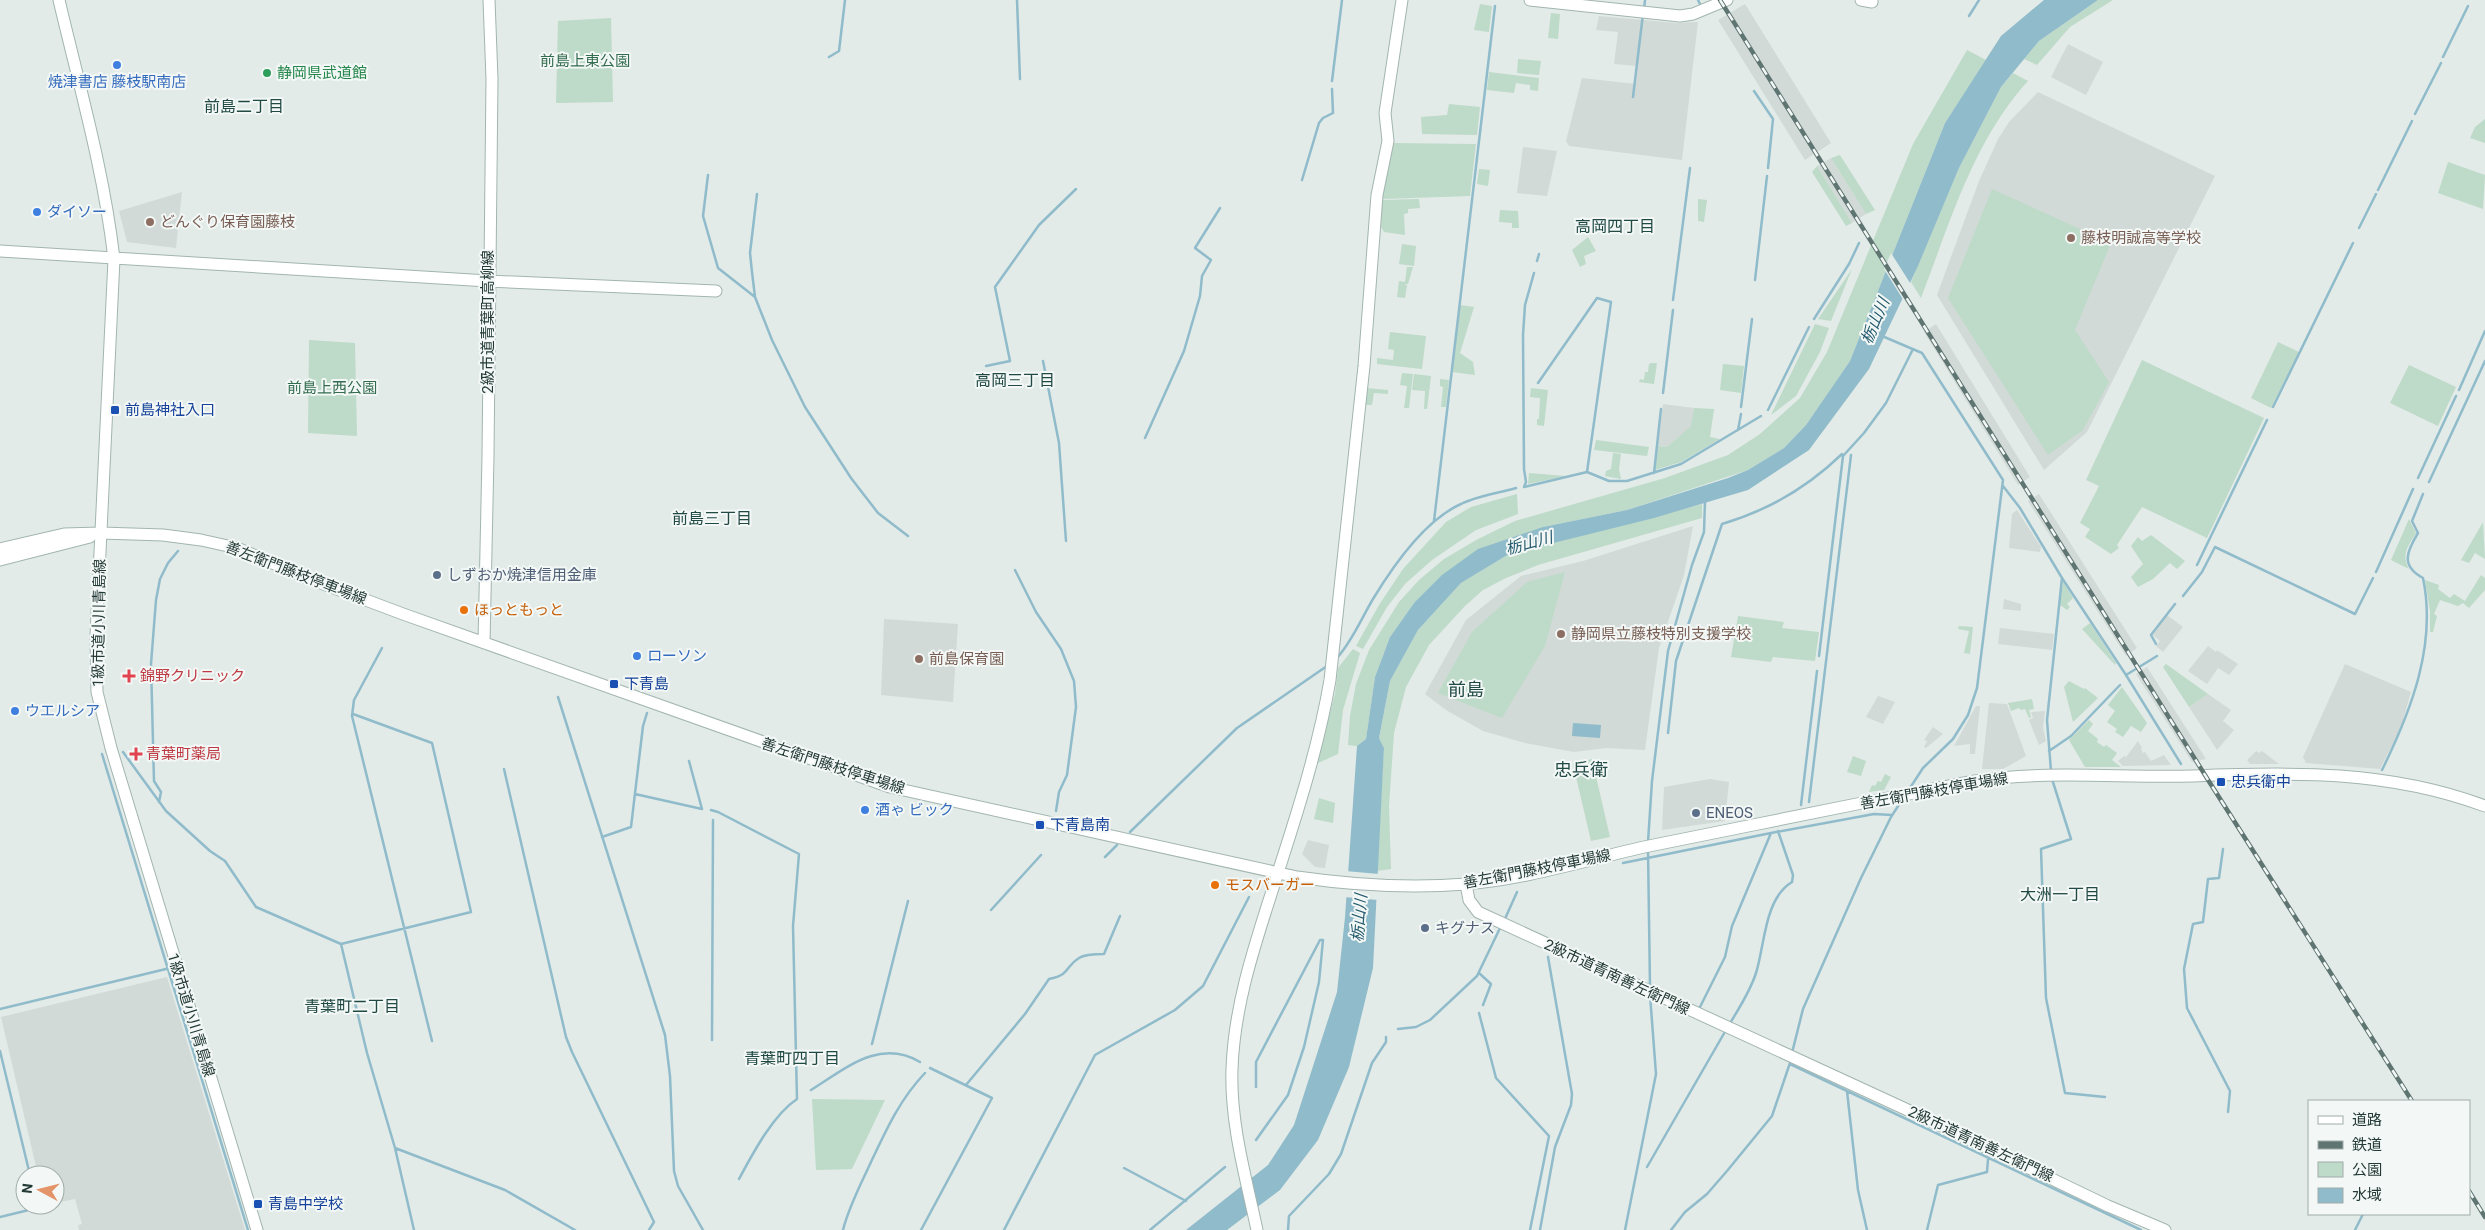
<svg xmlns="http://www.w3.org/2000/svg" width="2485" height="1230" viewBox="0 0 2485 1230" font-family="Roboto,'Noto Sans JP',sans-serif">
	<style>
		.built { fill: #d1dad7 }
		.green { fill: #bedac8 }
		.water { fill: #90bbca }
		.pier { fill: #e2ebe8 }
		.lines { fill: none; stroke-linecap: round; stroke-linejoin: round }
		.stream { stroke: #90bbca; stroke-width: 2.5 }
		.secondary-casing { stroke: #a2b5b1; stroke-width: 13 }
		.secondary { stroke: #fff; stroke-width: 11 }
		.rail-casing { stroke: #5f7572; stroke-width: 4.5 }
		.rail { stroke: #f3f8f6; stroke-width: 2.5; stroke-dasharray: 8; stroke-linecap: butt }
		.shop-dot { fill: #3f7fe0; stroke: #f3f8f6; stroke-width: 2 }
		.leisure-dot { fill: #2e9e5b; stroke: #f3f8f6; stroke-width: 2 }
		.education-dot { fill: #8d6e63; stroke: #f3f8f6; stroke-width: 2 }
		.transit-dot { fill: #1a4fb4; stroke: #f3f8f6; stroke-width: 2 }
		.service-dot { fill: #5c6f8a; stroke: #f3f8f6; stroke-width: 2 }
		.food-dot { fill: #e8710a; stroke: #f3f8f6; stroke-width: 2 }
		.health-dot { fill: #e0444e; stroke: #f3f8f6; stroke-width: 2 }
		.labels { text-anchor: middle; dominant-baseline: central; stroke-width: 4; stroke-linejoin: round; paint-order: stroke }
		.park-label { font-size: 15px; fill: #336c4f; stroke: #f3f8f6 }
		.leisure-label { font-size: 15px; fill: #27864d; stroke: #f3f8f6; text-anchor: start }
		.shop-label { font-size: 15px; fill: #366cbe; stroke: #f3f8f6; text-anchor: start }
		.education-label { font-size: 15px; fill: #785e54; stroke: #f3f8f6; text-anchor: start }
		.street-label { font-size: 15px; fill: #243a36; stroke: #f3f8f6 }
		.transit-label { font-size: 15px; fill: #164399; stroke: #f3f8f6; text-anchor: start }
		.service-label { font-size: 15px; fill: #4e5e75; stroke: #f3f8f6; text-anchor: start }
		.food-label { font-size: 15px; fill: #c56008; stroke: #f3f8f6; text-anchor: start }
		.health-label { font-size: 15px; fill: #be3a42; stroke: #f3f8f6; text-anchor: start }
		.neighbourhood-label { font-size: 16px; fill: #224a45; stroke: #f3f8f6 }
		.water-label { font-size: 16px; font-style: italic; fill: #255b6f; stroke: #f3f8f6 }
		.quarter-label { font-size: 18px; fill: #224a45; stroke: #f3f8f6 }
	</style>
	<rect width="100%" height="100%" fill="#e2ebe8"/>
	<path class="built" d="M1745,4L1831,143L1805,160L1718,20Z
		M1599,16L1676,23L1698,22L1682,160L1569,146L1566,141L1582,78L1636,84L1638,66L1614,64L1618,32L1596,30Z
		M2068,44L2103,62L2086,95L2051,77Z
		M2038,92L2215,176L2087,432L2044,470L1937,295L1979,181L1998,139L2009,122Z
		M1523,147L1557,151L1547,196L1517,193Z
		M1831,158L1866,214L1852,223L1817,166Z
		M182,192L176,248L127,242L119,211Z
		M1936,324L2030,477L2018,485L1924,332Z
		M1663,404L1694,408L1692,426L1667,447L1658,446Z
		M2039,494L2137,648L2126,656L2028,501Z
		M2017,510L2041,547L2040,552L2009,548L2012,514Z
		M1693,526L1684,575L1659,648L1645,750L1606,748L1574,752L1525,743L1483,731L1446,710L1425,694L1466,620L1521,576L1583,561Z
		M2004,599L2021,604V611L2003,609Z
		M2167,615L2183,627L2163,652L2156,646L2160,641L2153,635Z
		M884,619L958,624L953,702L881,695Z
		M2000,628L2054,634L2052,650L1998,644Z
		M2208,646L2216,652L2217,650L2238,664L2229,675L2218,668L2207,684L2188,671Z
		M2345,664L2411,692L2400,730L2380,769L2306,763L2303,757Z
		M2147,667L2206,759L2192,762L2136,674Z
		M2208,694L2231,710L2223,721L2234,730L2217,750L2189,707Z
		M1878,696L1895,702L1883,724L1866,717Z
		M1989,703L2007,704L2026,756L2003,769H1982Z
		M1976,706H1980L1975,754H1970V744L1954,746Z
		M2045,711L2043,728L2046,741L2039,745L2029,720L2033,718L2031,712Z
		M1933,727L1943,734L1926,748L1924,747L1927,741L1924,740Z
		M2138,741L2142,748L2141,749L2143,753L2145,752L2151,761L2164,755L2171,765L2123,766L2118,761L2124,756L2126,757Z
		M2256,751L2259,753L2262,751L2279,764H2250L2247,760Z
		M1710,779L1729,782L1725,821L1662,830L1664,787Z
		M1308,840L1329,845L1325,868L1315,867L1302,854Z
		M167,977L245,1230H79L78,1225L82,1224L75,1199L55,1203V1175H38L1,1017Z"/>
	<path class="green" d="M2098,0H2113L2070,27L2037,65L2024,59L2039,41Z
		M1480,4L1492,6L1489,32L1474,30Z
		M1551,13L1560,14L1558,39L1548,38Z
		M611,18L613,102L556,103L558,21Z
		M1967,50L1986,60L1945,123L1850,361L1806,425L1784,448L1748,470L1627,510L1543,527L1414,603L1390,637L1375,677L1366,739L1357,746L1348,745L1350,716L1356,684L1369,650L1399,602L1419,580L1444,559L1478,539L1515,521L1665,478L1728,455L1760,434L1800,398L1827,352L1913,144Z
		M1518,59L1541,61L1539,75L1517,73Z
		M1489,72L1539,78L1538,91L1530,90V85L1516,83L1514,93L1487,90Z
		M2013,73L2028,81C1973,141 1950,223 1921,298L1911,282L1959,168L2001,87Z
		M1449,104L1480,107L1477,135L1422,134L1421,117L1447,115Z
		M2485,119V143L2470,138L2475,127Z
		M1393,143L1476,144L1470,196L1382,199Z
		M1840,155L1875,210L1866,214L1831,158Z
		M2448,162L2485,175L2483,209L2438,193Z
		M1817,166L1852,223L1846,226L1812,172Z
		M1479,169L1490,170L1488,186L1477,184Z
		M1992,189L2111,243L2075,330L2109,382L2083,430L2048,455L1948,298Z
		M1419,199L1420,208L1408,209V213L1404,214L1405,235L1384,232L1381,227L1382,200Z
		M1698,199L1707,200L1704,222L1698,221Z
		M1500,210L1518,211L1519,228H1512V223L1499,222Z
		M1588,237L1596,251L1584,256L1586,264L1580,267L1572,250Z
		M1402,244L1416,246L1414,266L1399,264Z
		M1407,267H1413L1408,284H1404L1407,285L1405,298L1397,297L1399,281L1405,282Z
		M1852,269L1831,321L1818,319Z
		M1460,305L1474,307L1460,353L1473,362L1475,375L1452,372Z
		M1815,324L1829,328L1820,352L1796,396L1771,415Z
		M1390,332L1426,336L1422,369L1377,364V358L1393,360L1394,350L1388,349Z
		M309,340L355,343L357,436L308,433Z
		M2278,342L2299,352L2271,408L2251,398Z
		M2142,360L2264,418L2207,538L2142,507L2117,545L2119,548L2111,554L2085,537L2090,529L2080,523L2099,486L2086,480Z
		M1651,363H1657L1654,384L1639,382L1640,379L1644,380L1645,372H1648L1649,364Z
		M1723,364L1744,366L1741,393L1720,390Z
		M2409,365L2456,387L2438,426L2390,403Z
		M1402,373L1413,374L1409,408H1404L1407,386L1400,385Z
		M1414,374L1431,376L1427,409H1424L1425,391L1412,390Z
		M1440,379L1449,380L1446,407H1441L1443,387L1440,386Z
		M1366,388L1388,390V394L1374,393L1372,405H1364Z
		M1531,388L1548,390L1544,426L1537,425V419H1539L1540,398L1530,397Z
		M1694,408L1714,409L1710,437L1720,439L1681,462L1655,470L1658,446L1667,447L1691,426Z
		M1596,440L1649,447L1647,456L1594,450Z
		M1613,453L1621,454L1619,469L1621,479L1605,476L1606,471L1611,469Z
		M1529,473L1566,476L1528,484Z
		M1517,494L1518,514L1476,530L1432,560L1405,584L1387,607L1363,649L1356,646L1379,605L1403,569L1446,522L1471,507Z
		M1702,504V518L1538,565L1506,578L1483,590L1465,606L1429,645L1406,687L1394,733L1389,806L1391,869L1377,871L1384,748L1379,738L1390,681L1418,630L1461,583L1509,554Z
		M2409,519L2416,533C2408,546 2401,554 2409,569L2391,560Z
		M2483,522L2485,559L2475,553L2469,563L2461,560Z
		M2151,535L2185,561L2177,569L2170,563L2153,579L2138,587L2131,577L2143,564L2131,546L2138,537L2142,541Z
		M1565,572L1545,646L1502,718L1438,693L1472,632L1527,582Z
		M2481,575L2485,578V590L2469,608L2463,603L2458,606L2440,600L2434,614L2437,616L2433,632H2430V611L2425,580L2439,585L2438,589L2450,598L2454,594L2465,601Z
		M2063,581L2073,598L2067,604L2070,607L2067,610L2060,605Z
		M1738,616L1784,622L1782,628L1819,632L1815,661L1773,657L1771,662L1731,657Z
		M2090,623L2116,663L2115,665L2082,629Z
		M1959,626L1973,627L1970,654L1964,653L1969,631L1958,629Z
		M1353,649L1360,653L1343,710L1338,754L1316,764L1335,694L1338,668Z
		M2166,664L2208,694L2189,707L2163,667Z
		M2069,681L2084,689L2085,688L2098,698L2073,722L2064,687Z
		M2122,687L2147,723L2141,732L2131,726L2123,737L2115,732L2117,729L2107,722L2115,711L2108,705Z
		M2032,699L2034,709L2029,710L2031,717L2029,718L2025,709L2021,710L2019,708L2011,711L2008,703Z
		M2089,720L2093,724L2088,731L2098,739L2097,742L2104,747L2106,745L2117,753L2112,760L2121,767H2085L2069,740Z
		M1853,756L1866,761L1861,776L1847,772Z
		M1592,759L1610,837L1591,841L1573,764Z
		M1885,774L1891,777L1884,790L1869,792L1872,785L1875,786L1878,781L1881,782Z
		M1319,798L1335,803L1333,823L1314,819Z
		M812,1099L885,1100L852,1169L816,1170Z"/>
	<path class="water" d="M2044,0H2098L2039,41L2001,87L1959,168L1918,266L1869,369L1809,450L1748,490L1654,518L1509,554L1461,583L1418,630L1390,681L1379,738L1384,748L1373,968L1349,1067L1318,1140L1280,1190L1227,1230H1186L1268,1165L1294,1125L1337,992L1345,917L1357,746L1366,739L1375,677L1390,637L1414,603L1442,575L1478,549L1543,527L1627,510L1728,478L1748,470L1784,448L1806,425L1850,361L1945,123L2001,36Z
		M1573,723L1601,725L1600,738L1572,736Z"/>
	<path class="pier" d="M1891,253L1912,286L1904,301L1884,269Z
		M1345,871L1379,874L1378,900L1344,897Z"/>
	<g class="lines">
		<path class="stream" d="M1017,0L1020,79
			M1698,0L1700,4
			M1644,9L1645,0
			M1969,16L1979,0
			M829,57L839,51L845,0
			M2443,57L2468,6
			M1332,81L1342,0
			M1754,91L1773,119L1768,168
			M1633,97L1643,14
			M2415,114L2441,63
			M708,175L703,216L718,268L755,297
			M1302,180L1319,123L1323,118L1333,113L1332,89
			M2378,190L2412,121
			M757,194L750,253L752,272L755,297L772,340L805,407L851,478L878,513L908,536
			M2359,228L2376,194
			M1537,261L1539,254
			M1534,273L1525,305L1523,335L1524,469L1526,482L1524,487L1587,472L1609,481H1627L1681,464L1761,416
			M1755,280L1767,176
			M1673,300L1690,168
			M1814,319L1849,264L1859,243
			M1882,336L1922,353L2003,480L1977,688L1968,715L1953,739L1923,768L1908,791
			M1043,361L1059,443L1066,541
			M986,366L1010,361L995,287L1039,225L1076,189
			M1538,383L1597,298L1611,302L1587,472
			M2459,390L2485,331
			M1663,393L1673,310
			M1741,407L1752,319
			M2273,407L2353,243
			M1768,410L1809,327
			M1738,430L1741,414
			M1145,438L1184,351L1200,296L1202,276L1211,260L1195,248L1220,208
			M1654,473L1661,409
			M2418,478L2456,396
			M2429,482L2485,361
			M2003,486L2020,508L2062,578L2047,720L2051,771
			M1434,521L1495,6
			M2197,565L2267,420
			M1015,570L1036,612L1061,649L1074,681L1076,707L1067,775L1059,792L1056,811
			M2376,572L2413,489
			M2062,578L2126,675
			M2183,596L2202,572L2215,547L2355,614L2373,578
			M2156,644L2151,635L2175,604
			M382,648L354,700L352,716L432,1041
			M1819,656L1843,456L1864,433L1886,403L1913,349
			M2157,656L2126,675L2181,764
			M1337,658C1353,640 1361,619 1373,599C1393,566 1425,520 1461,504C1477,496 1499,493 1516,488
			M558,697L665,1035L670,1076L674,1171L678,1186L703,1230
			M1668,733L1676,661L1722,524C1766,511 1808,487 1842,454
			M2049,751L2071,736L2120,685
			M123,752L166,811L210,851L225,861L256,907L341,944L367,1053L395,1148L505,1190L575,1230
			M102,754L248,1230
			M504,769L566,1037L572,1052L654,1222L649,1230
			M2382,770C2411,711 2437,645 2423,578C2400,566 2407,551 2418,533L2412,521L2423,494
			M2052,779L2071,839L2041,849L2046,998L2065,1093L2105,1097
			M635,794L702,809L689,761
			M159,802L161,792L154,781L151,664L156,600L160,579L168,563L178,551
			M1809,802L1851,455
			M1801,805L1817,671
			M711,810L718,812L799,854L793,926L797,1099C773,1115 753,1153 739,1179
			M1130,832L1237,728L1327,666
			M602,837L631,827L643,726L647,713
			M1648,842L1652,781L1668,651L1692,565L1704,532L1705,501
			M2223,849L2219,878L2208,879L2203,922L2193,924L2184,969L2187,1008L2230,1091L2228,1112
			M1648,850L1650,987
			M1105,857L1117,845
			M1623,863L1771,833
			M991,910L1041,855
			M1504,921L1517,892
			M341,944L471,912L432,743L353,714
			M1479,973L1491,984L1483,1005
			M1700,1007L1725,957L1732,926L1771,833L1874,814L1892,815
			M0,1009L166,969
			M1479,1013L1496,1078L1549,1136L1530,1230
			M1729,1025C1739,1008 1750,992 1756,973C1765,945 1764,899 1792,882L1793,875L1778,831
			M1398,1029L1416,1027L1430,1020L1477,976L1501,926
			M712,1040L713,820
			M872,1044L908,901
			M0,1051L30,1175
			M1792,1053L1803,1009L1861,878L1891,817L1902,800
			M1790,1064L2141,1230
			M966,1085L1025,1014L1049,979C1072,974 1064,967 1079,958C1085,954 1096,954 1104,954L1120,916
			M811,1090C845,1069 879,1038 920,1062
			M1847,1091L1858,1190L1867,1230
			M1256,1140L1288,1095L1304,1047L1319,982L1323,940H1320L1256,1062V1087
			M395,1148L414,1230
			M1647,1167L1726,1030
			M1124,1168L1186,1201
			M0,1217L37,1208V1205
			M843,1230C849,1206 861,1184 871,1162C886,1130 900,1099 925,1073
			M921,1230L992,1098L930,1068
			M1004,1230L1095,1055L1175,1010L1203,986L1249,897
			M1150,1230L1225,1167
			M1288,1230L1289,1216L1329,1174L1341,1154L1372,1063L1386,1042V1037
			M1540,1230L1555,1147L1571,1105L1572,1094L1548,957
			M1625,1230L1656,1074L1650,995
			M1671,1230L1685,1212L1707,1194L1727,1171L1772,1116L1791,1060
			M1927,1230L1938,1185L1987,1172L1988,1159
			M2355,1230L2363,1214"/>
		<defs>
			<path id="secondary" d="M59,0C79,85 104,171 114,259L96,636L97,692L111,748L257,1230
				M1530,0L1680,16L1693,14L1727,0
				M1861,0L1872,2V0
				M0,251L488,281L716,291
				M0,549L64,534L101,533L163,535L201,540L237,548L310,579L403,614L890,787L1297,877C1353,885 1409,889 1466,884C1528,879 1589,859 1649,846C1718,832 1788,818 1857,804C1896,797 1936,788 1975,781C2047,770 2121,778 2193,776C2294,772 2388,770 2485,806
				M0,560L90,537
				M484,643L488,456L492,79L489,0
				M1466,884L1469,900L1478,912L1925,1118L2108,1206L2165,1230
				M1257,1230C1246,1178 1230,1123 1232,1069C1234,1007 1254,947 1273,888C1295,820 1318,750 1330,680L1364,366L1377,195L1388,141L1385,113L1402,0"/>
		</defs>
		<use href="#secondary" class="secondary-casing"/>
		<use href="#secondary" class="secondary"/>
		<defs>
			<path id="rail" d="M1720,0L2210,783L2412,1101
				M2469,1191L2485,1217"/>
		</defs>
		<use href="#rail" class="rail-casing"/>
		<use href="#rail" class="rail"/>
	</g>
	<g class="shop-dot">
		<circle cx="117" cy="65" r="5"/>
		<circle cx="37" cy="212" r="5"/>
		<circle cx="637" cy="656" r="5"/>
		<circle cx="15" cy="711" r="5"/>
		<circle cx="865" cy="810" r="5"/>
	</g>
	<circle class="leisure-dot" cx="267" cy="73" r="5"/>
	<g class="education-dot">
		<circle cx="150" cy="222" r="5"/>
		<circle cx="2071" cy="238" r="5"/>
		<circle cx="1561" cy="634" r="5"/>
		<circle cx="919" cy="659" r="5"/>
	</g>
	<g class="transit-dot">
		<rect x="110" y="405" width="10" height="10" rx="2.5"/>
		<rect x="609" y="679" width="10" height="10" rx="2.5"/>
		<rect x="2216" y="777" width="10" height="10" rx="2.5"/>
		<rect x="1035" y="820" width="10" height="10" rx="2.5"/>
		<rect x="253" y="1199" width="10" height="10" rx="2.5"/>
	</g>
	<g class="service-dot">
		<circle cx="437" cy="575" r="5"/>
		<circle cx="1696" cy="813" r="5"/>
		<circle cx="1425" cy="928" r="5"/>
	</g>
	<g class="food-dot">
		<circle cx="464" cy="610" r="5"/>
		<circle cx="1215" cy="885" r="5"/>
	</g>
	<g class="health-dot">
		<path d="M126.5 668.5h5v5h5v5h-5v5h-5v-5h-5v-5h5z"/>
		<path d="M133.5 746.5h5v5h5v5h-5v5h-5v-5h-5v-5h5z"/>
	</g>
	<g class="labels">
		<g class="park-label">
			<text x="585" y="61">前島上東公園</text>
			<text x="332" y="388">前島上西公園</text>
		</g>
		<g class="leisure-label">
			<text x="277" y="73">静岡県武道館</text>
		</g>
		<g class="shop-label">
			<text x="117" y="82" text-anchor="middle">焼津書店 藤枝駅南店</text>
			<text x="47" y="212">ダイソー</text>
			<text x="647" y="656">ローソン</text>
			<text x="25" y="711">ウエルシア</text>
			<text x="875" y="810">酒ゃ ビック</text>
		</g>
		<g class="education-label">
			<text x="160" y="222">どんぐり保育園藤枝</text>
			<text x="2081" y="238">藤枝明誠高等学校</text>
			<text x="1571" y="634">静岡県立藤枝特別支援学校</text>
			<text x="929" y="659">前島保育園</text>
		</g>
		<g class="street-label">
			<text transform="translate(488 322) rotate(-90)">2級市道青葉町高柳線</text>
			<text transform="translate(296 573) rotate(21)">善左衛門藤枝停車場線</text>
			<text transform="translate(99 623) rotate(-89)">1級市道小川青島線</text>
			<text transform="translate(833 766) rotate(18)">善左衛門藤枝停車場線</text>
			<text transform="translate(1934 791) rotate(-10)">善左衛門藤枝停車場線</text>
			<text transform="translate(1537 869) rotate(-11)">善左衛門藤枝停車場線</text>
			<text transform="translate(1617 977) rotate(25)">2級市道青南善左衛門線</text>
			<text transform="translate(191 1015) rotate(73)">1級市道小川青島線</text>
			<text transform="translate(1981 1144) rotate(25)">2級市道青南善左衛門線</text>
		</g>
		<g class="transit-label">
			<text x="125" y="410">前島神社入口</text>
			<text x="624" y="684">下青島</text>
			<text x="2231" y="782">忠兵衛中</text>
			<text x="1050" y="825">下青島南</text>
			<text x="268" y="1204">青島中学校</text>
		</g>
		<g class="service-label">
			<text x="447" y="575">しずおか焼津信用金庫</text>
			<text x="1706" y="813">ENEOS</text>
			<text x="1435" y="928">キグナス</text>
		</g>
		<g class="food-label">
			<text x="474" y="610">ほっともっと</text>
			<text x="1225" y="885">モスバーガー</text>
		</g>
		<g class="health-label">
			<text x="140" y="676">錦野クリニック</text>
			<text x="146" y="754">青葉町薬局</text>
		</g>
		<g class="neighbourhood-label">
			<text x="244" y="106">前島二丁目</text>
			<text x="1615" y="226">高岡四丁目</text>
			<text x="1015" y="380">高岡三丁目</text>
			<text x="712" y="518">前島三丁目</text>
			<text x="2060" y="894">大洲一丁目</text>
			<text x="352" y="1006">青葉町二丁目</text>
			<text x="792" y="1058">青葉町四丁目</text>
		</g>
		<g class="water-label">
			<text transform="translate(1875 321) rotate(-67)">栃山川</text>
			<text transform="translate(1529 543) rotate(-15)">栃山川</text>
			<text transform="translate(1359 918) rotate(-85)">栃山川</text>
		</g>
		<g class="quarter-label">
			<text x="1466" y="689">前島</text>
			<text x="1581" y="769">忠兵衛</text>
		</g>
	</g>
	<rect x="2308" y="1100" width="162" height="115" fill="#f3f8f6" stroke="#a0aca9"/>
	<rect x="2318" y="1116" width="25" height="8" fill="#ffffff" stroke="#a0aca9"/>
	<text x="2352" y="1125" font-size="15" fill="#243a36">道路</text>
	<rect x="2318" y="1141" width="25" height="8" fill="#5f7572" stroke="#a0aca9"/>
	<text x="2352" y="1150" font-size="15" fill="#243a36">鉄道</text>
	<rect x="2318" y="1162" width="25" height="15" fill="#bedac8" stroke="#a0aca9"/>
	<text x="2352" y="1175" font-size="15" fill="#243a36">公園</text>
	<rect x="2318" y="1188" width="25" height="15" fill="#90bbca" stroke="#a0aca9"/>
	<text x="2352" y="1200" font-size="15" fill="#243a36">水域</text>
	<g transform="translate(40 1190) rotate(277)"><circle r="24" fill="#f3f8f6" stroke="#a0aca9"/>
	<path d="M0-4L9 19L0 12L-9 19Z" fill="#e39469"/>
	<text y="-8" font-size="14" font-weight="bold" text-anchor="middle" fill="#243a36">N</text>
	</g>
</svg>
